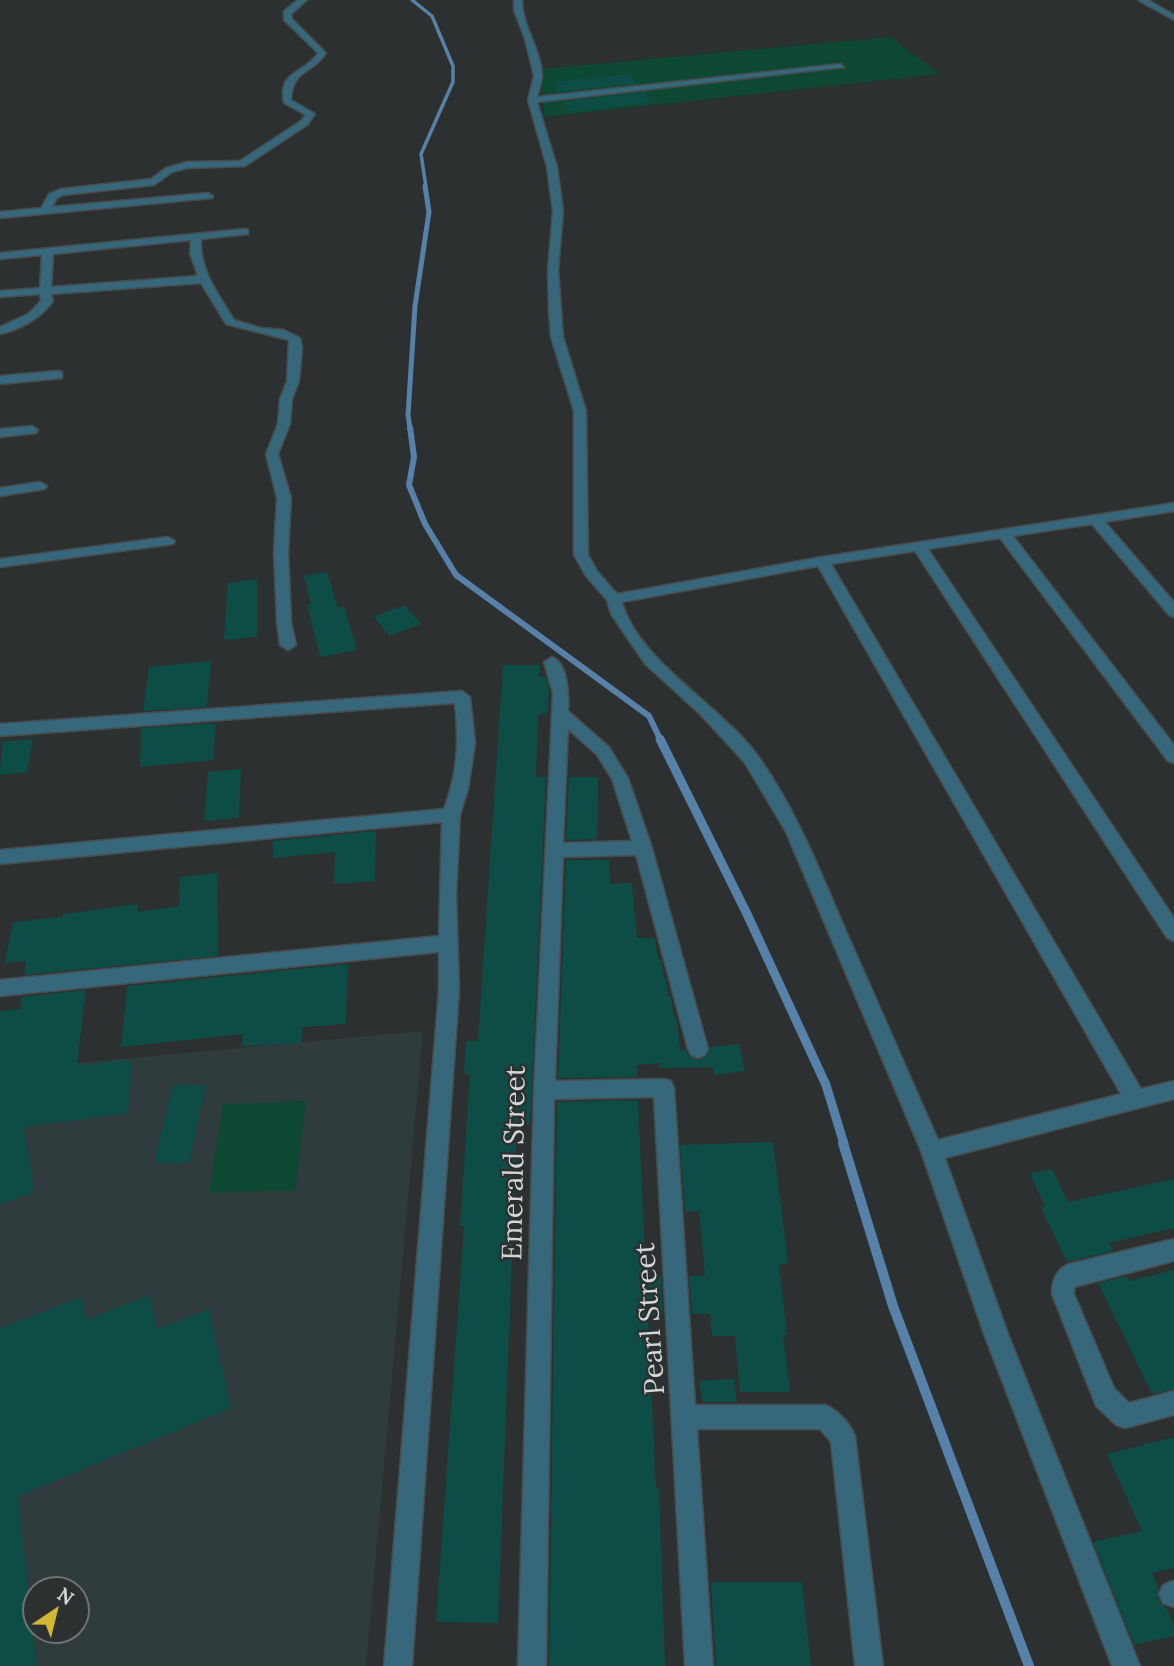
<svg xmlns="http://www.w3.org/2000/svg" width="1174" height="1666" viewBox="0 0 1174 1666" font-family="Lora,serif">
	<style>
		.built { fill: #2f3b3c; fill-rule: evenodd }
		.green { fill: #0d4832 }
		.lines { fill: none; stroke-linecap: round; stroke-linejoin: round }
		.stream-far4 { stroke: #5781a9; stroke-width: 3.5 }
		.stream-far3 { stroke: #5781a9; stroke-width: 5 }
		.stream-far2 { stroke: #5781a9; stroke-width: 6 }
		.stream-far1 { stroke: #5781a9; stroke-width: 9 }
		.stream { stroke: #5781a9; stroke-width: 10 }
		.building { fill: #0e4d46 }
		.minor-casing { stroke: #474b4c; stroke-width: 3 }
		.minor { fill: #36677b; fill-rule: evenodd }
		.labels { text-anchor: middle; dominant-baseline: central; stroke-width: 5; stroke-linejoin: round; paint-order: stroke }
		.near-street-label { font-size: 28px; fill: #d4d7d7; stroke: #2c3031 }
	</style>
	<rect width="100%" height="100%" fill="#2c3031"/>
	<path class="built" d="M423,1031L366,1666H0V1070ZM35,1589H77V1631H35Z"/>
	<path class="green" d="M890,37L940,74L544,117L541,69Z
		M306,1101L295,1190L209,1193L223,1104Z"/>
	<g class="lines">
		<path class="stream-far4" d="M412,0L432,16L453,66V82L421,154L426,187"/>
		<path class="stream-far3" d="M410,429L408,415L415,306L429,212L425,186"/>
		<path class="stream-far2" d="M410,427L414,457L409,485L425,524L456,575L649,716L661,741"/>
		<path class="stream-far1" d="M660,739L747,914L826,1085L844,1144"/>
		<path class="stream" d="M843,1143L893,1306L1029,1666"/>
	</g>
	<path class="building" d="M629,74L637,84L557,92L553,87L557,86L554,82Z
		M644,92L651,102L570,112L563,102Z
		M327,572L338,608L344,606L357,650L320,657L307,605L311,604L304,576Z
		M257,579V637L224,640L228,583Z
		M405,605L421,624L389,636L374,616Z
		M211,661L207,707L143,711L149,667Z
		M503,665H540L539,677H546L549,689L547,714H538L536,777H546L530,1125H517L498,1623L436,1622L464,1226H460L470,1074H464L466,1041H478Z
		M206,724H216L213,760L140,767L141,728Z
		M33,739L27,772L0,775L2,742Z
		M241,769L239,818L204,821L208,772Z
		M569,777H598L597,839L566,840Z
		M376,831L375,881L334,884L335,852L273,858V841Z
		M566,860H609L610,884L632,883L637,938H655L658,959H661L664,978H666L668,996H671L674,1016L677,1020L680,1050H685L690,1057L699,1060L707,1056L710,1047L739,1044L745,1071L714,1075L713,1067L659,1068V1063L637,1065V1077L558,1078Z
		M217,873L218,956L24,975L26,961L5,963L13,922L62,917L63,914L138,904V912L179,906L180,877Z
		M348,964L346,1024L302,1027L301,1043L242,1046L243,1034L121,1047L127,986Z
		M86,990L77,1065L132,1060L128,1113L24,1127L34,1192L0,1204V1011L20,1009L21,997Z
		M173,1085H206L189,1163H154Z
		M638,1100L646,1276H661L663,1315H648L656,1488H659L665,1666H549L557,1102Z
		M773,1142L788,1263L779,1264L787,1335H783L790,1392H740L735,1336H712L710,1314H692L689,1276H705L699,1211L685,1212L680,1145Z
		M1052,1169L1068,1202L1174,1179V1228L1109,1243L1113,1251L1067,1262L1041,1208L1045,1207L1030,1173Z
		M1174,1270V1389L1152,1394L1098,1283L1127,1276L1129,1281Z
		M150,1295L157,1329L209,1309L231,1408L18,1496L37,1666H0V1328L82,1297L85,1320Z
		M734,1379L737,1402H702L699,1381Z
		M1174,1437V1568L1152,1573L1158,1589L1157,1595L1161,1604L1166,1607L1174,1626V1636L1134,1645L1093,1542L1142,1531L1107,1454Z
		M711,1582H802L811,1666H716Z"/>
	<g class="lines">
		<defs>
			<path id="minor" d="M298,0H307L291,14L292,19L326,53C312,75 292,69 291,100L315,114L307,125L245,166L187,168L172,172L154,185L63,195L57,198L52,207L208,193L213,196L212,198L0,218V212L41,208L49,194L61,189L151,179L166,168L187,162L240,161L301,121L306,115L284,103C277,70 305,74 318,53L284,20V11Z
				M514,0H522C522,26 541,49 542,75C542,82 539,90 537,97L840,64L844,67L537,102L557,167L563,211L558,270L563,337L586,411L588,555L597,571L617,594L822,557L1174,503V511L1105,522L1174,602V617L1169,615L1092,524L1013,536L1174,745V763L1168,761L1000,538L928,549L1174,918V941L1167,938L915,551L831,564L1141,1089L1174,1081V1099L945,1158L1008,1334L1140,1666H1112L984,1334L921,1151L786,832L745,763L700,714L645,664L611,614L607,600L586,576L574,555V411L551,337L549,310L548,270L553,211L547,167L528,100L534,76L525,39L514,10ZM818,566L1121,1094L938,1140C907,1070 877,1000 846,931C820,871 796,809 758,756C722,706 638,661 622,602Z
				M1138,0H1148L1174,15V20Z
				M244,229L248,230V234L201,239C199,270 219,295 234,320L261,328L284,330L300,338L302,348L299,381L292,399L290,424L278,454L291,498L288,552L291,622L296,645L288,650L280,645L277,622L274,552L277,498L266,454L278,424L280,399L287,381L289,340L226,324L201,283L51,294L53,301C40,319 21,329 0,334V327L28,314L41,301L40,294L0,297V291L40,288L42,255L0,259V253ZM191,240L190,253L198,276L51,287L53,254Z
				M58,371L62,372V378L0,384V376Z
				M32,426L38,430L36,433L0,437V429Z
				M40,482L47,486L45,489L0,496V488Z
				M168,537L175,541L173,544L0,567V559Z
				M552,657C568,662 569,697 568,711L609,747L628,778L652,848L708,1049L705,1055L698,1058L691,1055L688,1049L636,855L563,857L555,1081L664,1079L671,1081L674,1088L695,1405H825C838,1410 850,1423 855,1436L883,1666H855L831,1442L820,1429H697L713,1666H685L654,1097L554,1099L546,1666H518L534,1090L553,693L544,662ZM568,729L597,755L612,779L632,841L563,843Z
				M462,691L470,697L475,743L468,789L460,815L456,895L459,990L412,1666H384L439,990V952L0,996V980L439,936L442,822L0,864V850L444,809C458,772 459,742 455,703L0,736V724Z
				M1174,1239V1261L1074,1287V1294L1114,1388L1129,1403L1174,1391V1415L1125,1428L1116,1425L1096,1406L1052,1294C1052,1280 1056,1269 1069,1264Z
				M1172,1581H1174V1607L1163,1603L1159,1594L1163,1585Z"/>
		</defs>
		<use href="#minor" class="minor-casing"/>
		<use href="#minor" class="minor"/>
	</g>
	<g class="labels">
		<g class="near-street-label">
			<text transform="translate(513 1163) rotate(-89)">Emerald Street</text>
			<text transform="translate(649 1319) rotate(-94)">Pearl Street</text>
		</g>
	</g>
	<g transform="translate(56 1610) rotate(35)"><circle r="33" fill="#2c3031" stroke="#6f7373" stroke-width="2"/>
	<path d="M0-5L12 26L0 18L-12 26Z" fill="#d0b836"/>
	<text y="-10" font-size="19" font-weight="bold" text-anchor="middle" fill="#d4d7d7">N</text>
	</g>
</svg>
